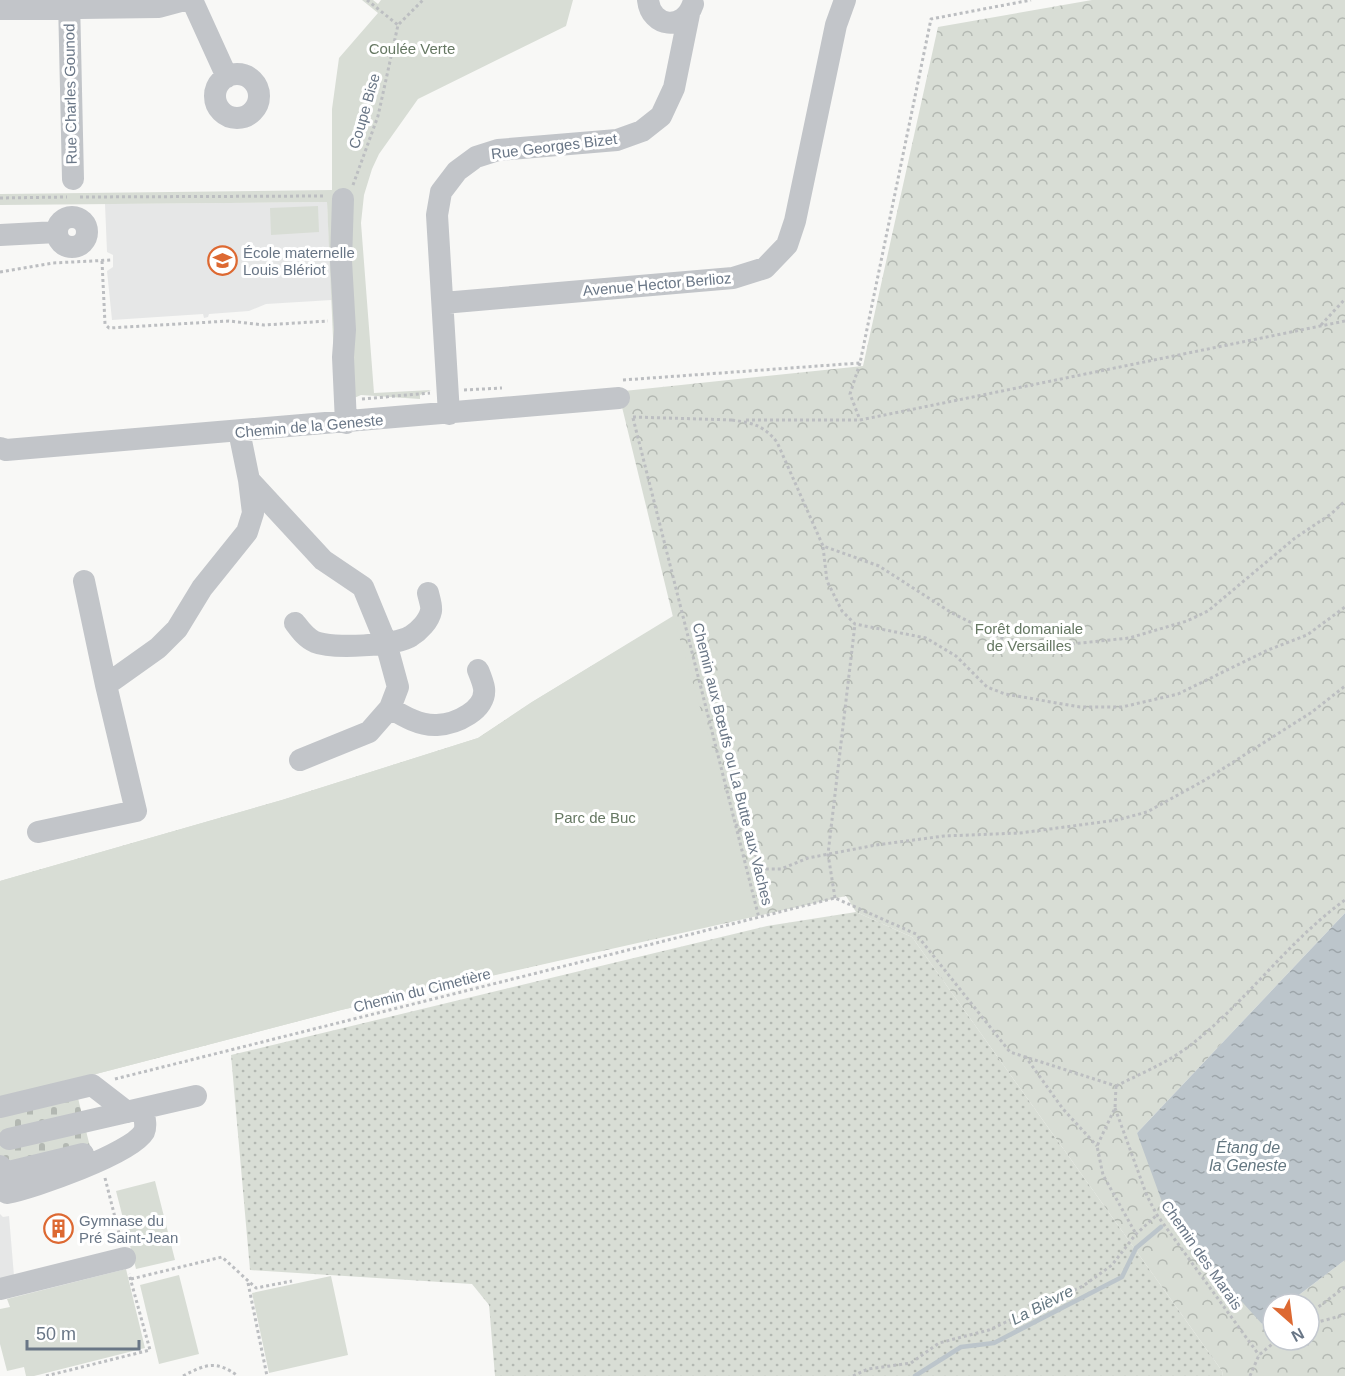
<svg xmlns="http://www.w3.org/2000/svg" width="1345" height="1376" viewBox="0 0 1345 1376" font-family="Arial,sans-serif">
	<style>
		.built { fill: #e6e7e7 }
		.grass { fill: url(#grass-dots) }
		.forest { fill: url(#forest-crowns) }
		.cemetery { fill: url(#cemetery-stones) }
		.green { fill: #d8ddd5 }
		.water { fill: url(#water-ripples) }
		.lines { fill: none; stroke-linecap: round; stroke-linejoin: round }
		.stream { stroke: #bcc5cb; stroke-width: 4.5 }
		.path { stroke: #bcbec1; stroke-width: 3; stroke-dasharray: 3 3; stroke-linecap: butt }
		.minor { stroke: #c2c5c9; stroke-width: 22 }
		.labels { text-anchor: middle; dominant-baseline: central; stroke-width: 6; stroke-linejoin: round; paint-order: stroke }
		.park-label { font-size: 15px; fill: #667863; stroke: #fff }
		.street-label { font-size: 15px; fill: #697686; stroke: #fff }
		.poi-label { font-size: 15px; fill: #697686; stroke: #fff; text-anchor: start }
		.water-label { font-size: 16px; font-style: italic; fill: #647781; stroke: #fff }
	</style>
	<defs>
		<pattern id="grass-dots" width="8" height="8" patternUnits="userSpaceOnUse" patternTransform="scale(1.5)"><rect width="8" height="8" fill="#d8ddd5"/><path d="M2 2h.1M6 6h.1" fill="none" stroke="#b3b8b2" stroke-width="1.8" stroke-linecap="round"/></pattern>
		<pattern id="forest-crowns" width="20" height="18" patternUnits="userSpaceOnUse" patternTransform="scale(1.5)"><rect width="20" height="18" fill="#d8ddd5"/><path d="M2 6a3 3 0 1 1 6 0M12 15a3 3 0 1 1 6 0" fill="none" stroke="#b3b8b2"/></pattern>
		<pattern id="cemetery-stones" width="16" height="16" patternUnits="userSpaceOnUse" patternTransform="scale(1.5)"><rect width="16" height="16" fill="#d8ddd5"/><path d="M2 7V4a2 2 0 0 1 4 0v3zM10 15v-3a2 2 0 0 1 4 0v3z" fill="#b3b8b2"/></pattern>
		<pattern id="water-ripples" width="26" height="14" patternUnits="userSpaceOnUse" patternTransform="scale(1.5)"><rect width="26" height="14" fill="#bcc5cb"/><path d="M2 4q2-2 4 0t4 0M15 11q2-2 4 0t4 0" fill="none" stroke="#9da5aa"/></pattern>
	</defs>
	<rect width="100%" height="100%" fill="#f8f8f6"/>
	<path class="built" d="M327,202L332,300L266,304L249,311L209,314L208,317L204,318L203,314L112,320L107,271L113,267V255L107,252L105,204Z
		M0,1214L3,1217L9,1216L14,1276L0,1284Z"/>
	<path class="grass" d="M856,912L912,937L1222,1371L1223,1376H495L489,1305L472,1284L250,1270L231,1055L767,926Z"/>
	<path class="forest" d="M1092,0H1345V913L1137,1133L1262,1324L1273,1315V1340H1309V1304H1287L1345,1260V1376H1223L1222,1371L912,937L856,912L846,896L341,1010L0,1099V881L282,800L478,738L532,702L673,617L622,407L624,391L863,366L938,27Z"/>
	<path class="cemetery" d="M77,1094L93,1159L0,1176V1113Z"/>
	<path class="green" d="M362,0H373L378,4L381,0H573L566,26L418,99L379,154L372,169L364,195L361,223L374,393L431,390L420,395V399L361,395L336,406L327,202L0,205V194L332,190V109L339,58L378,13Z
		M318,206L319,232L271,235L270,208Z
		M673,616L761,914L341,1010L0,1099V881L282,800L478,738L532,702Z
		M155,1181L175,1260L136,1269L116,1191Z
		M126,1269L145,1348L34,1376H26L24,1367L7,1371L0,1344V1309L10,1307L7,1299Z
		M179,1275L199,1354L159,1364L140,1285Z
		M331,1276L348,1355L269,1373L252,1293Z"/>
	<path class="water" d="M1345,913V1260L1287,1304H1273V1315L1262,1324L1169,1221L1137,1133Z"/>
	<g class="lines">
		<path class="stream" d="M915,1376L961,1347L994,1343L1122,1277L1136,1248L1161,1227"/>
		<path class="path" d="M367,0L398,25
			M353,185L378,116L398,25L423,0
			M80,197L325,196
			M0,198L67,197
			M102,261L105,324L109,328L229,321L264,325L328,321
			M0,272L53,263L111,260
			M1321,325L1345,299
			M860,363L850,394L860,420
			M623,380L860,363L931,19L1031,0
			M464,390L502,388
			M362,399L430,393
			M633,417L733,420
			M633,418L759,918
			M732,420C753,423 763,425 777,442L823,546L879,566L952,613L1006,640L1062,645L1129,638L1187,621L1208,611L1295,538L1331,514L1345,501
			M746,420H860L1345,321
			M823,547L827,581L842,611L855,624L926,638L956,656L987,687L1005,694L1080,707H1122L1178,694L1268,650L1307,635L1345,607
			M736,824L761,864L766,869H781L808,858L876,845L944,836L1020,833L1117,820L1147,812L1205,780L1312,712L1345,686
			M835,898L828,854L855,624
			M1025,1056L1063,1109L1097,1146
			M115,1079L835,898L916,934L1010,1052L1116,1086
			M1116,1086C1142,1073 1169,1062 1192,1044C1247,1001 1288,941 1345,900
			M1116,1086L1115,1108L1097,1146L1103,1175L1136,1234
			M1115,1108L1147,1196L1157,1215L1259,1355
			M105,1178L121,1241
			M131,1279L222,1257L256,1288L292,1281
			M248,1283L267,1376
			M1309,1314L1345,1287
			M1309,1323C1316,1323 1338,1317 1345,1314
			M46,1376L150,1350L129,1274
			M183,1376C206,1364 216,1360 238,1376
			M853,1376L868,1369L911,1363L939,1343L989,1330L1083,1286L1112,1265L1136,1234L1157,1215
			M1250,1376L1259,1355L1277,1340"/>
		<path class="minor" d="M69,0L73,179
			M192,0L227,77
			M648,0C651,28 684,31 693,4
			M0,9L159,7L185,0
			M215 96a22 22 0 1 1 44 0a22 22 0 1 1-44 0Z
			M343,199L341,261L345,330L343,357L346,423
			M57 232a15 15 0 1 1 30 0a15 15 0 1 1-30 0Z
			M0,235L57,232
			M443,303L733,278L765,268L787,245L795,221L836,25L845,0
			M449,414L437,215L441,192L457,171L476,157L498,150L617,140L642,131L661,116L674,88L689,14
			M239,431L249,480L323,560L363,587L386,643L398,687L390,708L369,732L300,760
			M0,448L6,450L619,398
			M84,581L106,685
			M295,623C301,631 306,638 315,642C332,649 396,646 411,636C419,631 429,621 431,611C432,606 429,598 428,593
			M390,708C403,716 420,726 437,725C456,724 487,710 484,688C483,682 480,675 478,670
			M38,832L136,811L106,685L158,648L177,629L202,588L247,532L253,513L249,480
			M0,1107L92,1085L127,1112
			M9,1139L196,1096
			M0,1166L7,1193C33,1188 131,1154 144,1132C147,1125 144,1116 143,1109
			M0,1174L83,1154
			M0,1289L125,1258"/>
	</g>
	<defs>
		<symbol id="school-ring" viewBox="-11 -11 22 22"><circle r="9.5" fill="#fff" stroke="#dd6932" stroke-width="1.5"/><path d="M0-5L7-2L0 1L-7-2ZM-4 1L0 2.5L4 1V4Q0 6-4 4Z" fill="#dd6932"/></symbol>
		<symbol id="building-ring" viewBox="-11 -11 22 22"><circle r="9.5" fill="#fff" stroke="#dd6932" stroke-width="1.5"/><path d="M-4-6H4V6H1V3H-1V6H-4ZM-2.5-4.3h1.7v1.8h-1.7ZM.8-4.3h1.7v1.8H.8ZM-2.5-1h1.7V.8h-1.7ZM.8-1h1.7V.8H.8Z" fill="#dd6932"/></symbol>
	</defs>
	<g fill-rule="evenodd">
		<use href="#school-ring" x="206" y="244" width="33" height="33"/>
		<use href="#building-ring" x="42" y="1212" width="33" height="33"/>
	</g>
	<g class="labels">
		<g class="park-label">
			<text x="412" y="48">Coulée Verte</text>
			<text x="1029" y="628">Forêt domaniale<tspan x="1029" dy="17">de Versailles</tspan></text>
			<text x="595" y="817">Parc de Buc</text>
		</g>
		<g class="street-label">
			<text transform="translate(70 94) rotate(-91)">Rue Charles Gounod</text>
			<text transform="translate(364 111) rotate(-74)">Coupe Bise</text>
			<text transform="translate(554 146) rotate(-7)">Rue Georges Bizet</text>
			<text transform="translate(657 284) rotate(-5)">Avenue Hector Berlioz</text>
			<text transform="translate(309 426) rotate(-5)">Chemin de la Geneste</text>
			<text transform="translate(733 764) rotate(76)">Chemin aux Bœufs ou La Butte aux Vaches</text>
			<text transform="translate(422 990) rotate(-14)">Chemin du Cimetière</text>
			<text transform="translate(1202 1255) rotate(55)">Chemin des Marais</text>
		</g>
		<g class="poi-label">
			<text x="243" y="252">École maternelle<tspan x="243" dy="17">Louis Blériot</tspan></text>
			<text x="79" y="1220">Gymnase du<tspan x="79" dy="17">Pré Saint-Jean</tspan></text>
		</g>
		<g class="water-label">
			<text x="1248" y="1147">Étang de<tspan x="1248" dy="18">la Geneste</tspan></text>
			<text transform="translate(1042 1305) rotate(-27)">La Bièvre</text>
		</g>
	</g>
	<g transform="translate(1291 1322) rotate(152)"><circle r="28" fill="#ffffff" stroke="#c3c8cf" stroke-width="1.5"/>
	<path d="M0-4.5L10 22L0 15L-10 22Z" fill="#dd6932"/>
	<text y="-9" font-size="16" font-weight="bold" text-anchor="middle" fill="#697686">N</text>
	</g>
	<path d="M27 1340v9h112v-9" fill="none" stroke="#697686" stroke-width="3"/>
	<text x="36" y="1340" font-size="18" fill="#697686" stroke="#ffffff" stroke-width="4.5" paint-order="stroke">50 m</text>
</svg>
